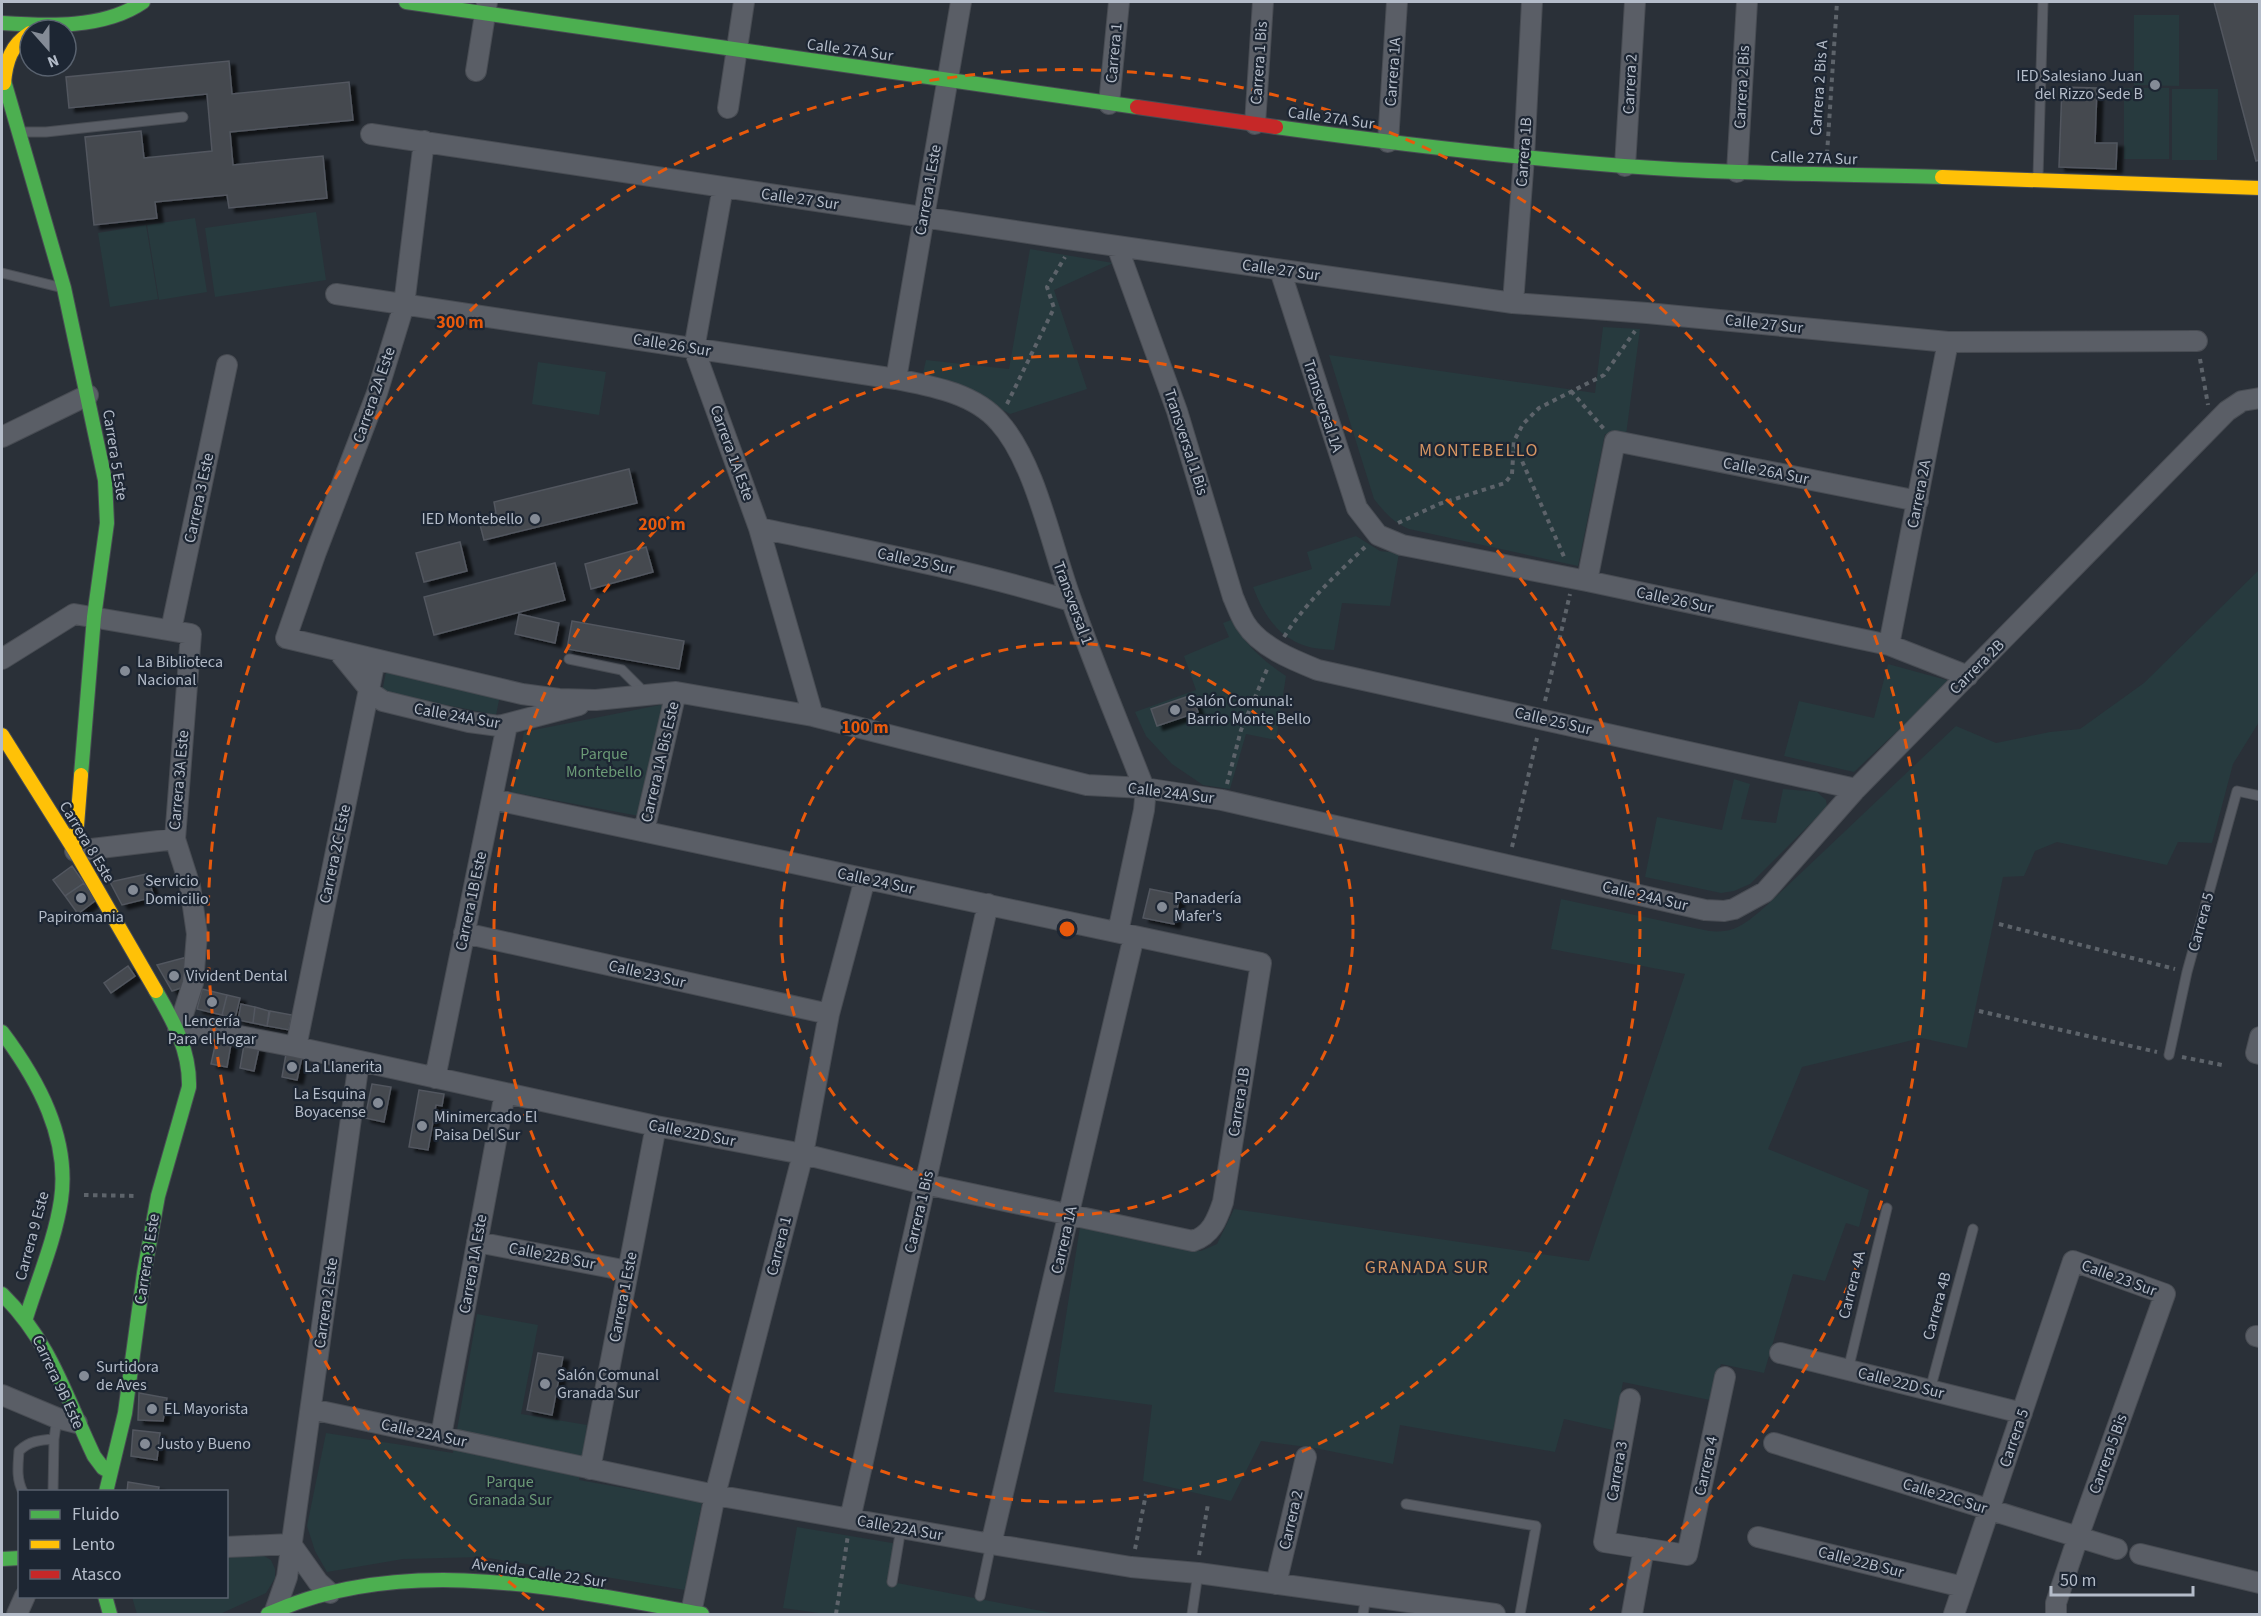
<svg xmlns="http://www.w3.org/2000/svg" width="2261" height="1616" viewBox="0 0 2261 1616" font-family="'Source Sans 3',sans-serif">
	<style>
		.green { fill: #273a3e }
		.building { fill: #444950; stroke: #52575f; stroke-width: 1.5; filter: url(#shadow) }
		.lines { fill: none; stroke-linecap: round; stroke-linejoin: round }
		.lane-casing { stroke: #484c53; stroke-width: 11 }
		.street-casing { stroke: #484c53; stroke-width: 22 }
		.fast-casing { stroke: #484c53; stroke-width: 16 }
		.slow-casing { stroke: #484c53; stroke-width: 16 }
		.jam-casing { stroke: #484c53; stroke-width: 16 }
		.path { stroke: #5d636a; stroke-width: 4; stroke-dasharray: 4.5 4.5; stroke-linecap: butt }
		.lane { stroke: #5a5e66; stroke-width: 9 }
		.street { stroke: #5a5e66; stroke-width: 20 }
		.fast { stroke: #4caf50; stroke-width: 14 }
		.slow { stroke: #ffc107; stroke-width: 14 }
		.jam { stroke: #c62828; stroke-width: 14 }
		.ring { fill: none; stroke: #e8590c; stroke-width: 3; stroke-dasharray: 10 8 }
		.poi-dot { fill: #848b96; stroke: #1d2633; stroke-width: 2 }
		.labels { text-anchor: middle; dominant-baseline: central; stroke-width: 4.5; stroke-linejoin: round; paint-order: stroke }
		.street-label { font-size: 16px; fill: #b4bcc9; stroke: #1d2633 }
		.poi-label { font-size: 16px; fill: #b4bcc9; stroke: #1d2633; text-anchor: start }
		.park-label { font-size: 16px; fill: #6b9a76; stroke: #1d2633 }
		.neighbourhood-label { font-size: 18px; letter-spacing: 1.5px; fill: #d59563; stroke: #1d2633 }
		.centre { fill: #e8590c; stroke: #1d2633; stroke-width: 3 }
		.ring-label { font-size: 18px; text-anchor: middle; font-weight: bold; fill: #e8590c; stroke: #1d2633; stroke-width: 4.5; stroke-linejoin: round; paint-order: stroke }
	</style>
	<defs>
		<filter id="shadow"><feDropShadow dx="6" dy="4" stdDeviation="1.5" flood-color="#0009"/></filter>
	</defs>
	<rect width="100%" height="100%" fill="#2a3038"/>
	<path class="green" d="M2134,15H2179V86L2134,85Z
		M2124,88H2169V159H2124Z
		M2172,89H2218L2217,160H2172Z
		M316,212L326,280L215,297L205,228Z
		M195,218L207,292L159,300L147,225Z
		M146,225L158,299L110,307L98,233Z
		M1030,249L1113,263L1054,290L1087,389L1010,414L966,389L923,373L926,360L1009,369Z
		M1603,327L1640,329L1626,435L1605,434L1578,566L1409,529C1393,522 1385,513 1374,499L1329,355L1595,393Z
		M538,362L606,372L599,415L532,404Z
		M1356,536L1380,551L1399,553L1390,606L1342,603L1334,650C1325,649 1314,649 1306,646C1277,637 1263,613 1253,587L1312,569L1307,552Z
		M2259,570V722L2233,764L2212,843L2178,842L2167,865L2057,842L2035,851L2024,876L2003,877L1967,1048L1921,1038L1802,1067L1768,1149L1869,1190L1859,1227L1846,1223L1825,1281L1793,1274L1764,1373L1721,1364L1710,1400L1623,1382L1613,1430L1564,1419L1555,1452L1400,1425L1393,1464L1315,1448L1261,1441L1231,1501L1143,1481L1152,1405L1054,1392L1080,1227L1201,1251L1217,1244L1234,1209L1589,1261L1685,974L1551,949L1561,899L1709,931C1735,934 1746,923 1765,907L1956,726L1996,743L2050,732L2080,729L2144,683Z
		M1231,620C1247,646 1261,659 1286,676L1276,740L1246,734L1230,789L1203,785L1172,764L1146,736L1135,712L1196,690L1184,656L1229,637L1223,623Z
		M1888,664L1950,681L1854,772L1784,756L1799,701L1874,718Z
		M386,672L500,695L496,715L382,692Z
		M665,704L639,816L511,792L524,732Z
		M1734,779L1750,784L1741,819L1776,823L1783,789L1817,792L1826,800L1827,807L1750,884L1734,891L1721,893L1645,877L1657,817L1722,830Z
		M477,1314L538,1325L521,1414L587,1425L579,1480L702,1502L685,1590L483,1557L403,1559L327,1572L315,1551L307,1526L326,1433L453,1453Z
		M797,1527L898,1544L892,1582L1057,1614H826L783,1608Z
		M227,1554L262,1555L271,1560L275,1569V1578L266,1593L220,1614H137L132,1597L226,1596Z"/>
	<path class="building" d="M2214,2H2260V160L2256,161Z
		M229,61L232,94L349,82L353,120L230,132L233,165L323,156L327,198L229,208L227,195L155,202L157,218L94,225L85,137L141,131L144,158L212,151L207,94L69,108L66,77Z
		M2062,87L2097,88L2095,143H2117L2116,169L2059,167Z
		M629,469L637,503L484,540L478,517L496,513L494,502Z
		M460,542L467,571L424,582L416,553Z
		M646,547L653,572L591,589L585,564Z
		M555,563L565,600L434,635L424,597Z
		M519,614L559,623L555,643L515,634Z
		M572,621L684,641L679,669L567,649Z
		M1192,695L1198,712L1157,726L1151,709Z
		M72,866L84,883L65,896L53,880Z
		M147,874L154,897L122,905L110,882Z
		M84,883L96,900L78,914L65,896Z
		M1150,889L1180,895L1174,924L1143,918Z
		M187,957L184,987L172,991L157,965Z
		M128,966L135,976L111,993L104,983Z
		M202,989L227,995L222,1015L197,1009Z
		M227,995L240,998L235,1019L222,1015Z
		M241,1004L255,1007L253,1023L238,1020Z
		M255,1007L269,1011L267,1026L253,1023Z
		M270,1011L292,1015L289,1030L267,1026Z
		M216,1041L231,1044L227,1067L211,1064Z
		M244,1045L259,1048L254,1071L240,1068Z
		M286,1054L302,1057L297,1080L282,1077Z
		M372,1084L391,1087L384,1122L365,1118Z
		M419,1090L444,1094L442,1106L436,1105L428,1150L409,1147Z
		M538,1353L563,1357L552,1415L527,1410Z
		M139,1393L167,1398L163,1421L138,1420Z
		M133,1430L160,1433L157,1460L131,1456Z
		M128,1482L159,1487L158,1492H127Z"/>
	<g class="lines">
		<defs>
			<path id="lane" d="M21,132H46L183,117
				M2038,177L2043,2
				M2,273L59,287
				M569,659L622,670L646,694
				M2169,1055L2187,972L2237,791L2260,796
				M1848,1370L1887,1208
				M1930,1390L1973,1229
				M23,1492C16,1479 18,1465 19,1451C29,1441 40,1440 54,1439
				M53,1492L54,1439L57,1418
				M1406,1504L1536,1526L1520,1614
				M892,1582L901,1528
				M980,1596L991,1544
				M1192,1614L1198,1573
				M1363,1614L1366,1597"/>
			<path id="street" d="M476,71L487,2
				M1109,104L1119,2
				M728,108L744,2
				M1255,124L1263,2
				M371,134L1075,240L1513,303L1647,313L1948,342L2197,341
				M424,141L404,305L377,393L316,552L286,638L522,694L559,699L596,700L676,692L813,716L1087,785L1144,788L1222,800L1705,910L1724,911L1734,909L1765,892L1856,789L2227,411L2242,401L2260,398
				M1388,142L1397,2
				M1625,166L1635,2
				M1737,172L1747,2
				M723,187L694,349L759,528L813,716
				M1117,246L1177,411L1233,597C1237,606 1240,615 1245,623C1260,647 1293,660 1318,670L1856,789
				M1280,270L1357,508L1378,535L1402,545L1587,581L1889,645L1968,676
				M336,294L896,379C931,386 974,393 999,422C1036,463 1052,549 1072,602C1094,665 1120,726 1144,788L1145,799L1144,810L1118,932
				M1513,303L1524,157L1532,2
				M896,379L961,2
				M2,437L88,395
				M759,528C864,550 969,570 1071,601
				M1587,581L1615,441L1918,501
				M171,630L227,365
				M1889,645L1948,342
				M338,651L374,695L383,701L469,722L499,726L579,705
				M2,659L74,614L191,634L175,839L190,886L197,934L193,983L178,1030L199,1029L213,1031L296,1047L656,1126L803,1154L925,1184L1193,1241C1211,1235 1217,1220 1223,1202L1261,963L492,799
				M644,831L676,692
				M75,851L175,839
				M464,933L829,1014
				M2260,1037L2256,1053L2260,1054
				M296,1047L375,660
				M435,1078L507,725
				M477,1242L628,1271
				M2256,1336L2260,1337
				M1780,1353L2022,1413
				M2,1395L57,1418L77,1423
				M1630,1399L1604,1542L1687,1555L1725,1377
				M311,1409L715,1495L991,1544L1131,1567L1198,1573L1495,1614
				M441,1436L505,1093
				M1774,1443L2117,1549
				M590,1469L656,1126
				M850,1519L988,904
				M1758,1537L1963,1587
				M291,1544L318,1582L330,1593
				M991,1544L1134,936
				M226,1547L291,1544
				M2140,1554L2260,1583
				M1276,1584L1306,1457
				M275,1611L287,1577L359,1061
				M691,1613L715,1495L803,1154L829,1014L865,879
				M17,1614L25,1596
				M1632,1614L1644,1548
				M1954,1614L2073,1261L2165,1294L2078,1537L2056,1603V1614"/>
			<path id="fast" d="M406,2L1137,107
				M2,23C47,26 104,29 143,2
				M2,74L64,288L105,480L107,523L94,617L81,775
				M1276,127C1392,143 1507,157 1624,166C1729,174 1836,174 1942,177
				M2,1032C38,1080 70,1138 61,1200C55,1240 38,1279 26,1318
				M2,1294C50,1341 66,1397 94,1456L103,1468L110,1472
				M106,1492L125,1413L144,1273L158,1196L189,1087C190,1051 174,1022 156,991
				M2,1559L20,1558
				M105,1596L110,1614
				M268,1614C406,1552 561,1589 702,1614"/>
			<path id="slow" d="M4,83C6,61 11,45 30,33
				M1942,177L2260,188
				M2,735L75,851L156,991
				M75,851L81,775"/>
			<path id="jam" d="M1137,107L1276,127"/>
		</defs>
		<use href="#lane" class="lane-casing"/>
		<use href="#street" class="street-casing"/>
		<use href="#fast" class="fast-casing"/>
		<use href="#slow" class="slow-casing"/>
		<use href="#jam" class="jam-casing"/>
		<path class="path" d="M1827,154L1837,2
			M2200,359L2208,405
			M1571,391L1604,429
			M1007,404L1054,308L1047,287L1065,257
			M1515,445L1565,559
			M1398,523L1439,504L1505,483L1512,474L1514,441L1523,424L1539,408L1604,375L1635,331
			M1284,637C1306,602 1336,575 1365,547
			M1545,701L1570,594
			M1227,784L1241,730L1268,667
			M1512,847L1537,738
			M1999,924L2175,969
			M1979,1011L2157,1052
			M2182,1057L2222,1065
			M84,1195L136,1196
			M1135,1549L1146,1494
			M1199,1555L1208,1504
			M836,1614L848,1535"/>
		<use href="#lane" class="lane"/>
		<use href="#street" class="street"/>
		<use href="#fast" class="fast"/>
		<use href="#slow" class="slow"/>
		<use href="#jam" class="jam"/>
	</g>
	<g class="ring">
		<circle cx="1067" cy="929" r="286"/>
		<circle cx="1067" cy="929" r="573"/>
		<path d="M544 1610A859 859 0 1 1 1590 1610"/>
	</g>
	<g class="poi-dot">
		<circle cx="2155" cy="85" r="6"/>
		<circle cx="535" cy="519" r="6"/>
		<circle cx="125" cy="671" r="6"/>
		<circle cx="1175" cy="710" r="6"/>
		<circle cx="133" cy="890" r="6"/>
		<circle cx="81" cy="898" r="6"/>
		<circle cx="1162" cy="907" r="6"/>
		<circle cx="174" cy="976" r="6"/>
		<circle cx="212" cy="1002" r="6"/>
		<circle cx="292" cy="1067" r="6"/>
		<circle cx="378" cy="1103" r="6"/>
		<circle cx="422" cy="1126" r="6"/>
		<circle cx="84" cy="1376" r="6"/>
		<circle cx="545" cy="1384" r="6"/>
		<circle cx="152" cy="1409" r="6"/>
		<circle cx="145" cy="1444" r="6"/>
	</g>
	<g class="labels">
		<g class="street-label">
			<text transform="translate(850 50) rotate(8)">Calle 27A Sur</text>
			<text transform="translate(1114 53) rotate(-85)">Carrera 1</text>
			<text transform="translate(1259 63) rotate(-86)">Carrera 1 Bis</text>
			<text transform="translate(1393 72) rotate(-86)">Carrera 1A</text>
			<text transform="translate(1630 84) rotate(-87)">Carrera 2</text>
			<text transform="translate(1742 87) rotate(-87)">Carrera 2 Bis</text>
			<text transform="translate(1819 88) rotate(-86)">Carrera 2 Bis A</text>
			<text transform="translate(1331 118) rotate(8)">Calle 27A Sur</text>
			<text transform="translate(1524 152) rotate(-86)">Carrera 1B</text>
			<text transform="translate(1814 158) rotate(2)">Calle 27A Sur</text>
			<text transform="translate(928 190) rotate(-80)">Carrera 1 Este</text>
			<text transform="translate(800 199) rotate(8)">Calle 27 Sur</text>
			<text transform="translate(1281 270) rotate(8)">Calle 27 Sur</text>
			<text transform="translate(1764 324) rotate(6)">Calle 27 Sur</text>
			<text transform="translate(672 345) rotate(9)">Calle 26 Sur</text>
			<text transform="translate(374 395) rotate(-71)">Carrera 2A Este</text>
			<text transform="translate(1323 406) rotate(72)">Transversal 1A</text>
			<text transform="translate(1186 442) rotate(72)">Transversal 1 Bis</text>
			<text transform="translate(732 453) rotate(70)">Carrera 1A Este</text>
			<text transform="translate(115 455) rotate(81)">Carrera 5 Este</text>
			<text transform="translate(1766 471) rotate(11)">Calle 26A Sur</text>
			<text transform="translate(1919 494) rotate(-79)">Carrera 2A</text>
			<text transform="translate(199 498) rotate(-78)">Carrera 3 Este</text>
			<text transform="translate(916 561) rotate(12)">Calle 25 Sur</text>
			<text transform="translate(1675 600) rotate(12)">Calle 26 Sur</text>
			<text transform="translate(1073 603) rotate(70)">Transversal 1</text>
			<text transform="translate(1977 667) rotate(-45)">Carrera 2B</text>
			<text transform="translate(457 716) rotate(10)">Calle 24A Sur</text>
			<text transform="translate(1553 721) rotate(13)">Calle 25 Sur</text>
			<text transform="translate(660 762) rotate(-77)">Carrera 1A Bis Este</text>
			<text transform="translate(179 780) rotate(-85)">Carrera 3A Este</text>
			<text transform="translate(1171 793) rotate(7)">Calle 24A Sur</text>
			<text transform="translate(87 842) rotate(59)">Carrera 8 Este</text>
			<text transform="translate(335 854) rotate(-78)">Carrera 2C Este</text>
			<text transform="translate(876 881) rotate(12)">Calle 24 Sur</text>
			<text transform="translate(1645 896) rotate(13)">Calle 24A Sur</text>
			<text transform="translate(471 901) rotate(-78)">Carrera 1B Este</text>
			<text transform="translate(2201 922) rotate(-75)">Carrera 5</text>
			<text transform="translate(647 974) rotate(13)">Calle 23 Sur</text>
			<text transform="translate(1239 1102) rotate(-81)">Carrera 1B</text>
			<text transform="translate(692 1133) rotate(11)">Calle 22D Sur</text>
			<text transform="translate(919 1212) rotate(-77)">Carrera 1 Bis</text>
			<text transform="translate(32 1236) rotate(-75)">Carrera 9 Este</text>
			<text transform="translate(1064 1240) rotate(-77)">Carrera 1A</text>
			<text transform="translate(779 1246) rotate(-76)">Carrera 1</text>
			<text transform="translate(552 1256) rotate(11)">Calle 22B Sur</text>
			<text transform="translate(147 1259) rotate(-81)">Carrera 3 Este</text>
			<text transform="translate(473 1264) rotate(-80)">Carrera 1A Este</text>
			<text transform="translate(2119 1278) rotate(20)">Calle 23 Sur</text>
			<text transform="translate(1852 1285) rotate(-76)">Carrera 4A</text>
			<text transform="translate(623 1297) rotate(-79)">Carrera 1 Este</text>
			<text transform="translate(326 1303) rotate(-82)">Carrera 2 Este</text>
			<text transform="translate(1937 1306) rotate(-75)">Carrera 4B</text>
			<text transform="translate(58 1382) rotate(65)">Carrera 9B Este</text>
			<text transform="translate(1901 1383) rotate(14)">Calle 22D Sur</text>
			<text transform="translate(424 1433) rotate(12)">Calle 22A Sur</text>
			<text transform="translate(2014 1438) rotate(-71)">Carrera 5</text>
			<text transform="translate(2108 1454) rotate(-70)">Carrera 5 Bis</text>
			<text transform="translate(1706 1466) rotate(-78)">Carrera 4</text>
			<text transform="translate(1617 1471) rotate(-80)">Carrera 3</text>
			<text transform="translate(1945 1496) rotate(17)">Calle 22C Sur</text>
			<text transform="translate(1291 1520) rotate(-77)">Carrera 2</text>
			<text transform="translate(900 1528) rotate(10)">Calle 22A Sur</text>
			<text transform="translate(1861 1562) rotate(14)">Calle 22B Sur</text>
			<text transform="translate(539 1573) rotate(8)">Avenida Calle 22 Sur</text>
		</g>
		<g class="poi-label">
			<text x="2143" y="76" text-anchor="end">IED Salesiano Juan<tspan x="2143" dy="18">del Rizzo Sede B</tspan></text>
			<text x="523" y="519" text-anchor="end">IED Montebello</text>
			<text x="137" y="662">La Biblioteca<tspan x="137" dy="18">Nacional</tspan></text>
			<text x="1187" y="701">Salón Comunal:<tspan x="1187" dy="18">Barrio Monte Bello</tspan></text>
			<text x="145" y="881">Servicio<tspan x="145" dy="18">Domicilio</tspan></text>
			<text x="1174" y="898">Panadería<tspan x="1174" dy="18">Mafer's</tspan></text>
			<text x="81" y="917" text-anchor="middle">Papiromania</text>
			<text x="186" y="976">Vivident Dental</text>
			<text x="212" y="1021" text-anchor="middle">Lencería<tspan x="212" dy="18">Para el Hogar</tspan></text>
			<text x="304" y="1067">La Llanerita</text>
			<text x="366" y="1094" text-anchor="end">La Esquina<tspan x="366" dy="18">Boyacense</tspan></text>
			<text x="434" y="1117">Minimercado El<tspan x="434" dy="18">Paisa Del Sur</tspan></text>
			<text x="96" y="1367">Surtidora<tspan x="96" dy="18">de Aves</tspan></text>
			<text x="557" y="1375">Salón Comunal<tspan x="557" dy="18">Granada Sur</tspan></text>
			<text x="164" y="1409">EL Mayorista</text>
			<text x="157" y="1444">Justo y Bueno</text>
		</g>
		<g class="park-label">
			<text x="604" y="754">Parque<tspan x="604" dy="18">Montebello</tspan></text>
			<text x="510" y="1482">Parque<tspan x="510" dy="18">Granada Sur</tspan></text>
		</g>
		<g class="neighbourhood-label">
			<text x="1479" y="450">MONTEBELLO</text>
			<text x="1427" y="1267">GRANADA SUR</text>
		</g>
	</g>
	<circle cx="1067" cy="929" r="9" class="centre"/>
	<g class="ring-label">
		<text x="460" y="328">300 m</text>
		<text x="662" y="530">200 m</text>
		<text x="865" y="733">100 m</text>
	</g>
	<rect width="2261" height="1616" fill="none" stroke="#b4bcc9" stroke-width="6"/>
	<rect x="18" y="1490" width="210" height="108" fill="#1d2633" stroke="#59626f" stroke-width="1.5"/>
	<rect x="30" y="1510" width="30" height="9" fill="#4caf50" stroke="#59626f" stroke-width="1.5"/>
	<text x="72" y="1520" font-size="18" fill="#b4bcc9">Fluido</text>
	<rect x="30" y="1540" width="30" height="9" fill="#ffc107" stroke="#59626f" stroke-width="1.5"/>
	<text x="72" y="1550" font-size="18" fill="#b4bcc9">Lento</text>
	<rect x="30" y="1570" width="30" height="9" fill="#c62828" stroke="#59626f" stroke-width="1.5"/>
	<text x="72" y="1580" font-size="18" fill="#b4bcc9">Atasco</text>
	<g transform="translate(48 48) rotate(159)"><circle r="28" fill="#1d2633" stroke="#59626f" stroke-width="1.5"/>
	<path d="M0-4.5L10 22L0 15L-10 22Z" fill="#848b96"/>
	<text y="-9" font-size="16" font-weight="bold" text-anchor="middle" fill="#b4bcc9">N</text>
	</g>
	<path d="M2051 1586v9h142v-9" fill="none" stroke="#b4bcc9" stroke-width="3"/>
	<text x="2060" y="1586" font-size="18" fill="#b4bcc9" stroke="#1d2633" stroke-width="4.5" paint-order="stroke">50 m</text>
</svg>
